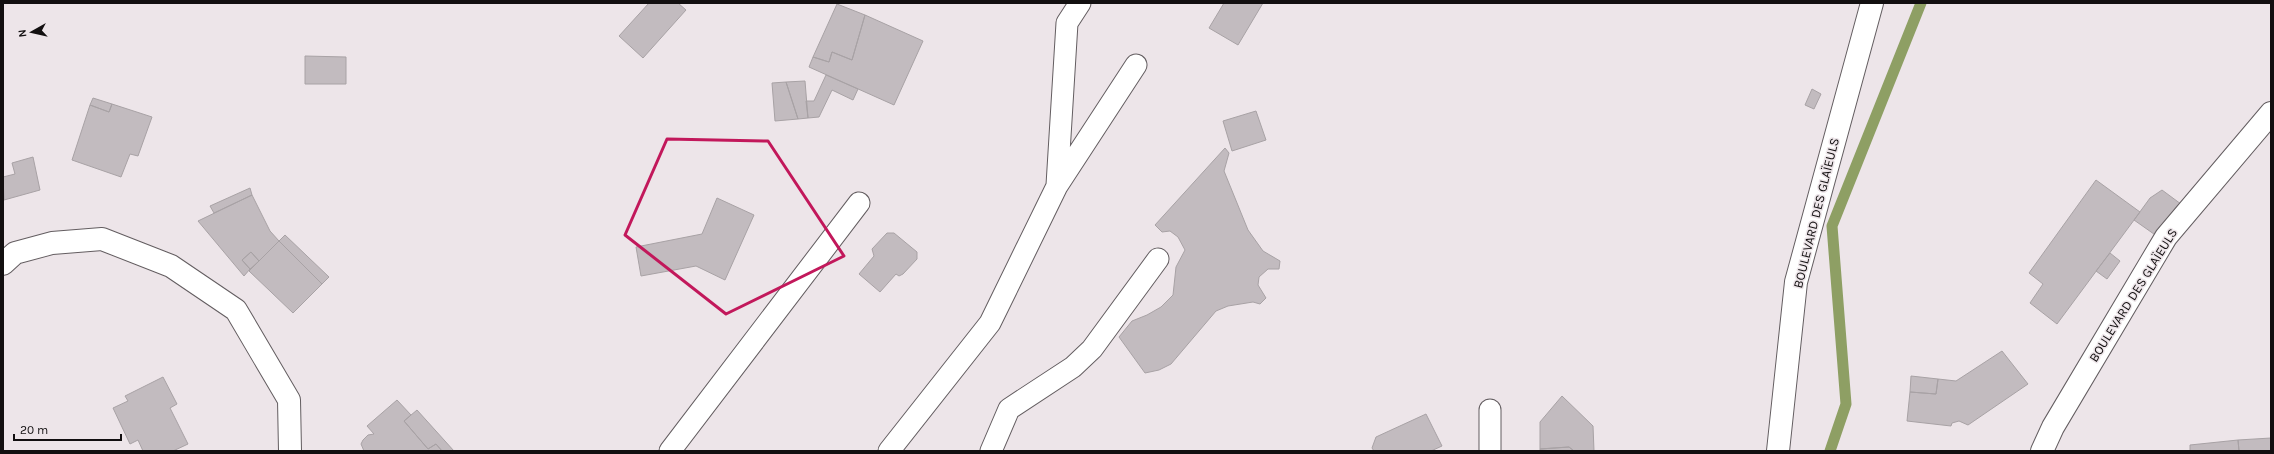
<svg xmlns="http://www.w3.org/2000/svg" width="2274" height="454" viewBox="0 0 2274 454" font-family="Karla,sans-serif">
	<style>
		.lines { fill: none; stroke-linecap: round; stroke-linejoin: round }
		.stream { stroke: #8e9f64; stroke-width: 11 }
		.building { fill: #c2bbbf; stroke: #a8a2a5 }
		.service-casing { stroke: #635d60; stroke-width: 23 }
		.minor-casing { stroke: #635d60; stroke-width: 24 }
		.service { stroke: #fff; stroke-width: 21 }
		.minor { stroke: #fff; stroke-width: 22 }
		.marked { fill: none; stroke: #c2185b; stroke-width: 3; stroke-linejoin: round }
		.labels { text-anchor: middle; dominant-baseline: central; stroke-width: 3; stroke-linejoin: round; paint-order: stroke }
		.street-label { font-size: 13px; fill: #120f10; stroke: #ede5e9 }
	</style>
	<rect width="100%" height="100%" fill="#ede5e9"/>
	<g class="lines">
		<path class="stream" d="M1830,451L1846,404L1832,226L1921,3"/>
	</g>
	<path class="building" d="M649,3H678L686,10L643,58L619,36Z
		M1224,3H1263L1238,45L1209,28Z
		M837,4L865,15L852,60L832,52L829,62L813,57Z
		M865,15L923,41L894,105L809,67L813,57L829,62L832,52L852,60Z
		M305,56L346,57V84H305Z
		M826,75L858,89L853,100L832,90L819,117L808,118L806,101H814Z
		M805,81L808,118L798,119L786,82Z
		M786,82L798,119L775,121L772,83Z
		M1812,89L1821,94L1814,109L1805,105Z
		M93,98L112,104L109,112L90,105Z
		M112,104L152,117L138,156L130,154L121,177L72,160L90,105L109,112Z
		M1256,111L1266,140L1232,151L1223,121Z
		M1225,148L1229,153L1224,171L1248,230L1263,251L1280,261L1279,269H1268L1259,277L1258,285L1266,298L1260,304L1253,302L1228,306L1216,311L1171,364L1159,370L1145,373L1119,337L1132,321L1147,315L1161,307L1173,295L1176,267L1185,250L1178,237L1170,231L1162,232L1155,225Z
		M33,157L40,190L4,200L3,177L15,174L12,163Z
		M2096,180L2140,212L2057,324L2030,303L2043,284L2029,273Z
		M250,188L252,195L214,213L210,206Z
		M2162,190L2185,207L2161,239L2134,220L2150,198Z
		M252,195L270,231L279,241L259,261L251,252L242,260L250,269L244,276L198,221Z
		M717,198L754,215L725,280L696,266L641,276L636,247L702,234Z
		M887,233H894L917,252V259L903,274L899,276L896,274L880,292L859,274L874,256L872,249Z
		M285,235L329,277L322,284L279,241Z
		M279,241L322,284L293,313L249,271Z
		M251,252L259,261L250,269L242,260Z
		M2110,253L2120,261L2107,279L2096,271Z
		M2002,351L2028,384L1968,425L1959,421L1952,423L1951,426L1907,421L1910,392L1936,394L1938,379L1956,381Z
		M1911,376L1938,379L1936,394L1910,392Z
		M163,377L177,404L170,408L188,444L173,451H143L138,440L130,444L113,408L128,401L125,396Z
		M1562,396L1593,426L1594,451H1574L1569,447L1540,449V422Z
		M397,400L411,415L404,421L428,449L436,444L442,451H364L361,444L363,440L368,435L374,434L367,426Z
		M417,410L454,451H442L436,444L428,449L404,421Z
		M1426,414L1442,446L1431,451H1374L1372,448L1376,437Z
		M2271,438V451H2239L2238,440Z
		M2238,440L2239,451H2190V445Z
		M1569,447L1574,451H1540V449Z"/>
	<g class="lines">
		<defs>
			<path id="service" d="M1057,185L1067,23L1080,3
				M1490,410V451
				M670,451L859,203
				M889,451L990,323L1057,186L1136,65
				M991,451L1009,409L1073,367L1092,349L1158,259"/>
			<path id="minor" d="M3,264L15,253L52,243L102,239L171,266L236,310L289,400L290,451
				M1778,451L1796,282L1872,3
				M2042,451L2053,427L2166,237L2271,113"/>
		</defs>
		<use href="#service" class="service-casing"/>
		<use href="#minor" class="minor-casing"/>
		<use href="#service" class="service"/>
		<use href="#minor" class="minor"/>
	</g>
	<path class="marked" d="M667,139L768,141L844,256L726,314L625,235Z"/>
	<g class="labels">
		<g class="street-label">
			<text transform="translate(1816 213) rotate(-76)">BOULEVARD DES GLAÏEULS</text>
			<text transform="translate(2133 295) rotate(-58)">BOULEVARD DES GLAÏEULS</text>
		</g>
	</g>
	<rect width="2274" height="454" fill="none" stroke="#120f10" stroke-width="8"/>
	<g transform="translate(32 32) rotate(262)" stroke="#ede5e9" stroke-width="3" paint-order="stroke">
	<path d="M0-3L7 15L0 10L-7 15Z" fill="#120f10"/>
	<text y="-6" font-size="11" font-weight="bold" text-anchor="middle" fill="#120f10">N</text>
	</g>
	<path d="M14 434v6h107v-6" fill="none" stroke="#120f10" stroke-width="2"/>
	<text x="20" y="434" font-size="12" fill="#120f10" stroke="#ede5e9" stroke-width="3" paint-order="stroke">20 m</text>
</svg>
